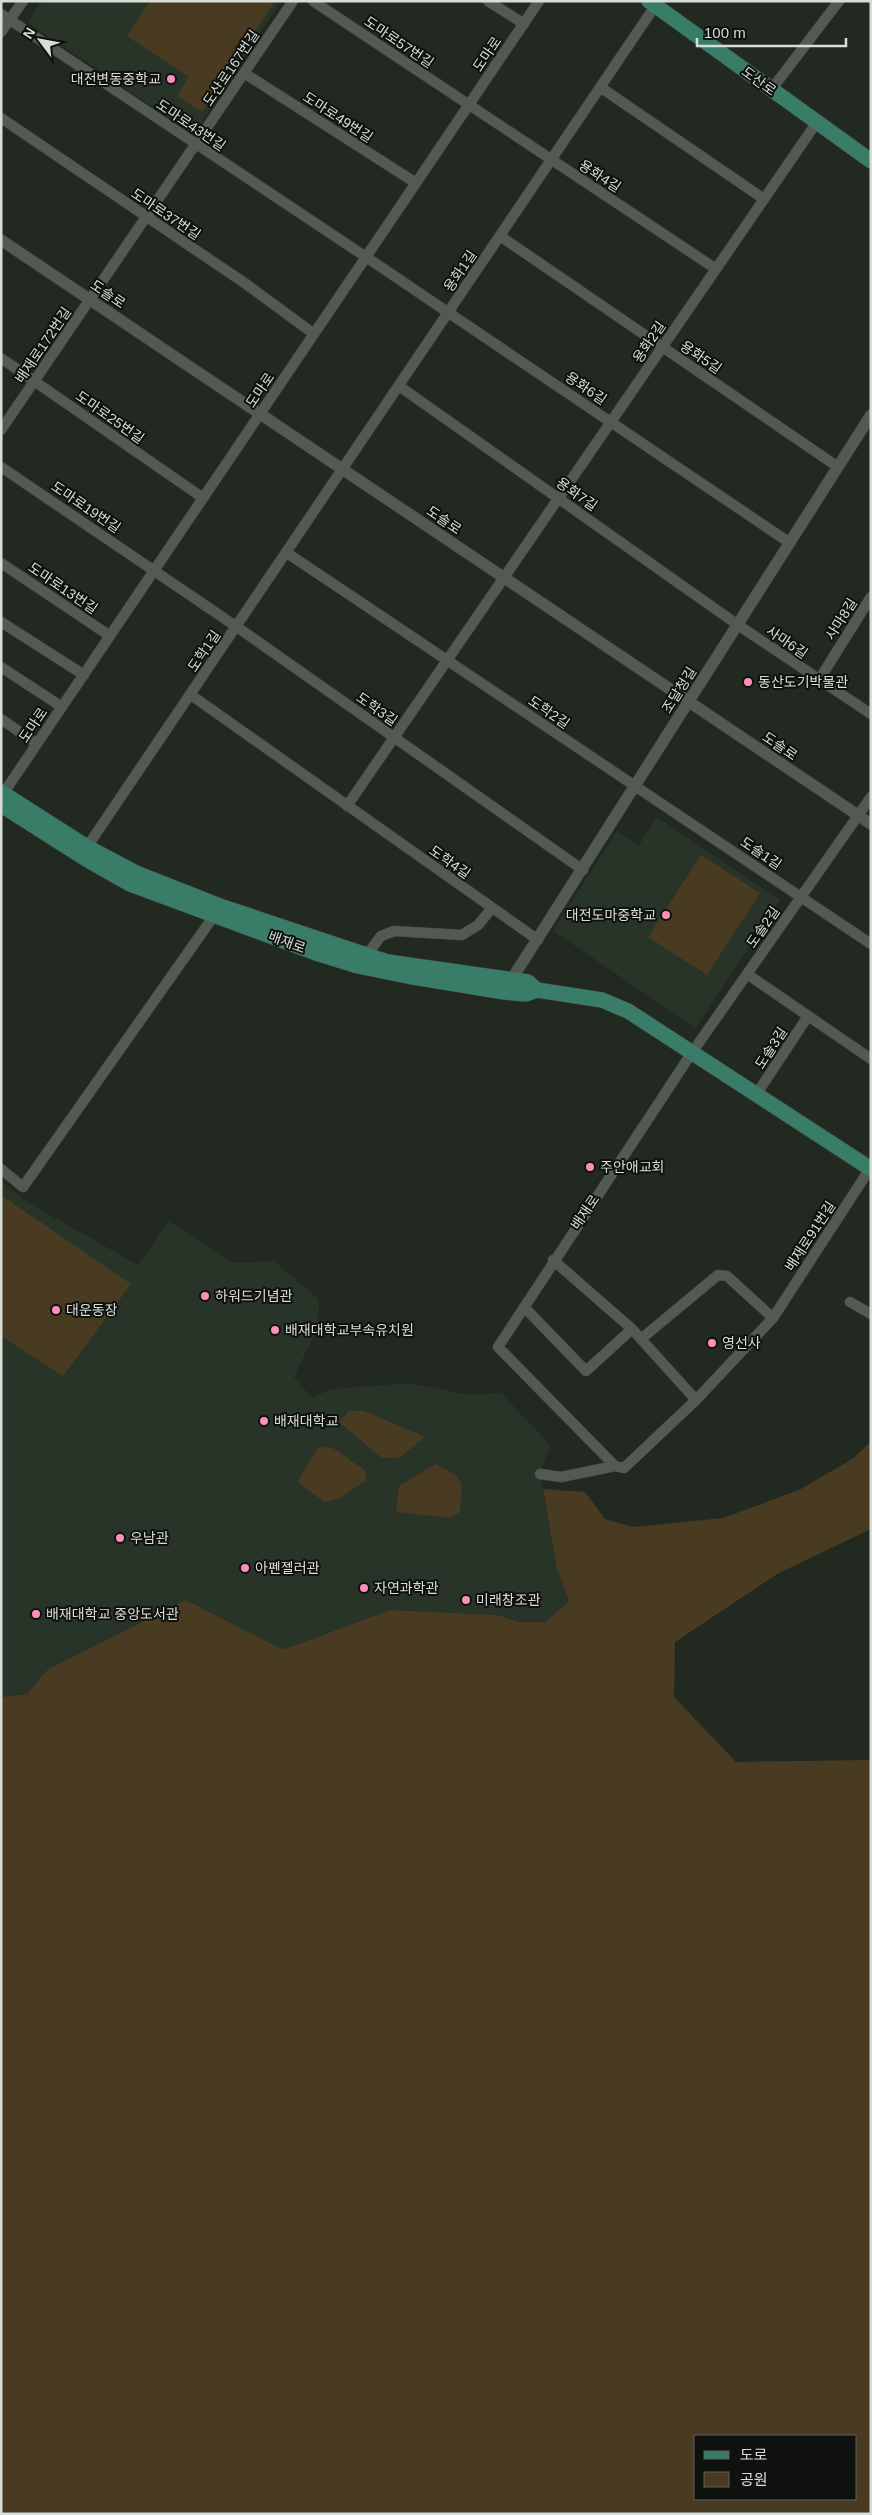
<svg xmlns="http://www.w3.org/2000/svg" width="872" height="2515" viewBox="0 0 872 2515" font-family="Arial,'Noto Sans KR',sans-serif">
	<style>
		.built { fill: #283427 }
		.green { fill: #483b22; fill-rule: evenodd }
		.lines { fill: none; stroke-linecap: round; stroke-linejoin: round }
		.minor-casing { stroke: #404740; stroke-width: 11 }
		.tertiary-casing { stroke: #404740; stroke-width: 12 }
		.primary-casing { stroke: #404740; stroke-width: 16 }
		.minor { stroke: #525a51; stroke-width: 10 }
		.tertiary { stroke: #525a51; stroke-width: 11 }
		.primary { stroke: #397d69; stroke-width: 15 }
		.poi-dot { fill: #fe8ebc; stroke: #0e110d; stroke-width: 2 }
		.labels { text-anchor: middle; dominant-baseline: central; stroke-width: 4; stroke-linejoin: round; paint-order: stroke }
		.street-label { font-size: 14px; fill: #d8ddd8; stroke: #0e110d }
		.poi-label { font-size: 14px; fill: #d8ddd8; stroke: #0e110d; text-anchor: start }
	</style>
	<rect width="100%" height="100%" fill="#222921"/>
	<path class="built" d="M41,1H281L194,134L28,23Z
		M657,817L780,900L696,1028L553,931L617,831L639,845Z
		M1,1181L27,1202L138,1265L168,1221L234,1263L274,1261L319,1300L318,1327L294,1377L311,1397L333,1389L409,1383L470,1395L501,1393L550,1445L540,1474L557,1569L569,1601L545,1622H518L497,1615L390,1610L283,1651L186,1600L48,1669L27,1694L1,1697Z"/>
	<path class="green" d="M150,1H275L202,112L177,96L189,77L127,36Z
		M701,855L760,893L707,975L648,937Z
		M1,1195L131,1284L63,1376L1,1336Z
		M349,1411H364L425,1437L399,1458H382L339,1422Z
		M871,1441V1529L777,1574L675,1642L674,1697L736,1762L871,1760V2514H1V1697L27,1694L48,1669L186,1600L283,1650L390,1610L498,1615L518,1622H545L569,1601L557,1569L543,1489L585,1492L605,1519L633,1527L723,1518L799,1490L854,1458ZM856,2436V2499H696V2436Z
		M319,1447L333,1448L366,1471L365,1481L340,1498L325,1502L297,1482Z
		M435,1464L454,1474L462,1483L460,1512L450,1518L396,1512L399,1486Z"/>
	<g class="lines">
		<defs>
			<path id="minor" d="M313,1L716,269
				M488,1L524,24
				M1,14L366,257L790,543
				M1,32L23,1
				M244,73L416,183
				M600,87L764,199
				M771,90L839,1
				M1,118L246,284L314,334
				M500,236L838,467
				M1,358L203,498
				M399,386L738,625L871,714
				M1,430L293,1
				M1,467L237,627L583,870
				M287,553L871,944
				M1,563L110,636
				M1,622L84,675
				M1,667L62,707
				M819,680L871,597
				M191,695L538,940
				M1,719L37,744
				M1,797L539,1
				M347,806L817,122
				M87,847L655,6
				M366,956L381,936L394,931L462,935L478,925L492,908
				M747,974L871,1059
				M756,1095L808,1016
				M1,1169L23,1187L218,910
				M553,1260L632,1329L696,1400
				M850,1302L871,1314
				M524,1307L586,1371L632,1329
				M641,1339L718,1275L727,1276L773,1318
				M615,1466L498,1347L691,1054L871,797
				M540,1474L561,1477L615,1466L624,1468L696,1400L773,1318L871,1167"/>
			<path id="tertiary" d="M1,240L871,824
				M508,985L871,415"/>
			<path id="primary" d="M649,1L871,161
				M1,792L87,847L136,873L220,906L388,962L528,982L537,990
				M1,805L86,859L130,884L316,953L358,966L407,976L504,992L526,994L537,990L602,1000L628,1011L871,1169"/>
		</defs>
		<use href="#minor" class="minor-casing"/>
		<use href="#tertiary" class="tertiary-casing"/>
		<use href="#primary" class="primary-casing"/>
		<use href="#minor" class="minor"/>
		<use href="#tertiary" class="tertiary"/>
		<use href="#primary" class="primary"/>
	</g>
	<g class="poi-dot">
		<circle cx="171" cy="79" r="5"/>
		<circle cx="748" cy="682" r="5"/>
		<circle cx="666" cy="915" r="5"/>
		<circle cx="590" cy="1167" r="5"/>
		<circle cx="205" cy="1296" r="5"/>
		<circle cx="56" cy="1310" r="5"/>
		<circle cx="275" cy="1330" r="5"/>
		<circle cx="712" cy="1343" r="5"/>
		<circle cx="264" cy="1421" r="5"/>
		<circle cx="120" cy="1538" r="5"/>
		<circle cx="245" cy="1568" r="5"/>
		<circle cx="364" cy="1588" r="5"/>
		<circle cx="466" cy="1600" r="5"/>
		<circle cx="36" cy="1614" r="5"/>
	</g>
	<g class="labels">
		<g class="street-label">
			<text transform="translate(399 42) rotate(34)">도마로57번길</text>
			<text transform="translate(487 54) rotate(-56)">도마로</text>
			<text transform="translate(231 68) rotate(-56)">도산로167번길</text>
			<text transform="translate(759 81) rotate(36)">도산로</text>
			<text transform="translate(338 117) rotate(33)">도마로49번길</text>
			<text transform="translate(191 125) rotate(34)">도마로43번길</text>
			<text transform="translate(600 176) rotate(33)">용화4길</text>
			<text transform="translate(166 214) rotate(34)">도마로37번길</text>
			<text transform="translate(460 271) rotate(-56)">용화1길</text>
			<text transform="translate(108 294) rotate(34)">도솔로</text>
			<text transform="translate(649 342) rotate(-56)">용화2길</text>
			<text transform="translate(43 345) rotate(-56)">배재로172번길</text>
			<text transform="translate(701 357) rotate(34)">용화5길</text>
			<text transform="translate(586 388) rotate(34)">용화6길</text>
			<text transform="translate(260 390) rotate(-56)">도마로</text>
			<text transform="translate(110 417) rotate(35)">도마로25번길</text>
			<text transform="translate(577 494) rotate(35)">용화7길</text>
			<text transform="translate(86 507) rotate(34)">도마로19번길</text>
			<text transform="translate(444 520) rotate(34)">도솔로</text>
			<text transform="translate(63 588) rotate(34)">도마로13번길</text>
			<text transform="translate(841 619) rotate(-58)">사마8길</text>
			<text transform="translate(787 642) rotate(34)">사마6길</text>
			<text transform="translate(204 651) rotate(-56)">도학1길</text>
			<text transform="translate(679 690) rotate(-58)">조달청길</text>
			<text transform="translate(377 709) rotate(35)">도학3길</text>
			<text transform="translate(549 712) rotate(34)">도학2길</text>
			<text transform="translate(33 725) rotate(-56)">도마로</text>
			<text transform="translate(780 746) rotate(34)">도솔로</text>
			<text transform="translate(761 853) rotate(34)">도솔1길</text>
			<text transform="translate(450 862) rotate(35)">도학4길</text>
			<text transform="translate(763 927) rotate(-55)">도솔2길</text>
			<text transform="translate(287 942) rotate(20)">배재로</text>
			<text transform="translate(771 1048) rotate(-57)">도솔3길</text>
			<text transform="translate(585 1212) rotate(-56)">배재로</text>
			<text transform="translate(810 1236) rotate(-57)">배재로91번길</text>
		</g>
		<g class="poi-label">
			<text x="161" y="79" text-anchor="end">대전변동중학교</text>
			<text x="758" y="682">동산도기박물관</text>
			<text x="656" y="915" text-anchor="end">대전도마중학교</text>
			<text x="600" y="1167">주안애교회</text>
			<text x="215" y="1296">하워드기념관</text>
			<text x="66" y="1310">대운동장</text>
			<text x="285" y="1330">배재대학교부속유치원</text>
			<text x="722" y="1343">영선사</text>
			<text x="274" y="1421">배재대학교</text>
			<text x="130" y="1538">우남관</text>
			<text x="255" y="1568">아펜젤러관</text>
			<text x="374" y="1588">자연과학관</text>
			<text x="476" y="1600">미래창조관</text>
			<text x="46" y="1614">배재대학교 중앙도서관</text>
		</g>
	</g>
	<rect width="872" height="2515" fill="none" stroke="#d8ddd8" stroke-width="5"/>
	<rect x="694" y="2435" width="162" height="65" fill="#0e110d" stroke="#5f635e"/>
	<rect x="704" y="2451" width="25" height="8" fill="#397d69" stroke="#5f635e"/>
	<text x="740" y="2460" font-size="15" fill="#d8ddd8">도로</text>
	<rect x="704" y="2472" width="25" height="15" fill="#483b22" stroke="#5f635e"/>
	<text x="740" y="2485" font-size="15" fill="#d8ddd8">공원</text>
	<g transform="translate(40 40) rotate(302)" stroke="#0e110d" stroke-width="4" paint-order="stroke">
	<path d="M0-4L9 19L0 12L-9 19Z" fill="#d8ddd8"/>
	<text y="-8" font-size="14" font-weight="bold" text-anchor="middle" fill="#d8ddd8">N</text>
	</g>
	<path d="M697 38v8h149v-8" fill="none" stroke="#d8ddd8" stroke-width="2.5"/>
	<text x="704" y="38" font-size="15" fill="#d8ddd8" stroke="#0e110d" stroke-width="4" paint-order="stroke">100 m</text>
</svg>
